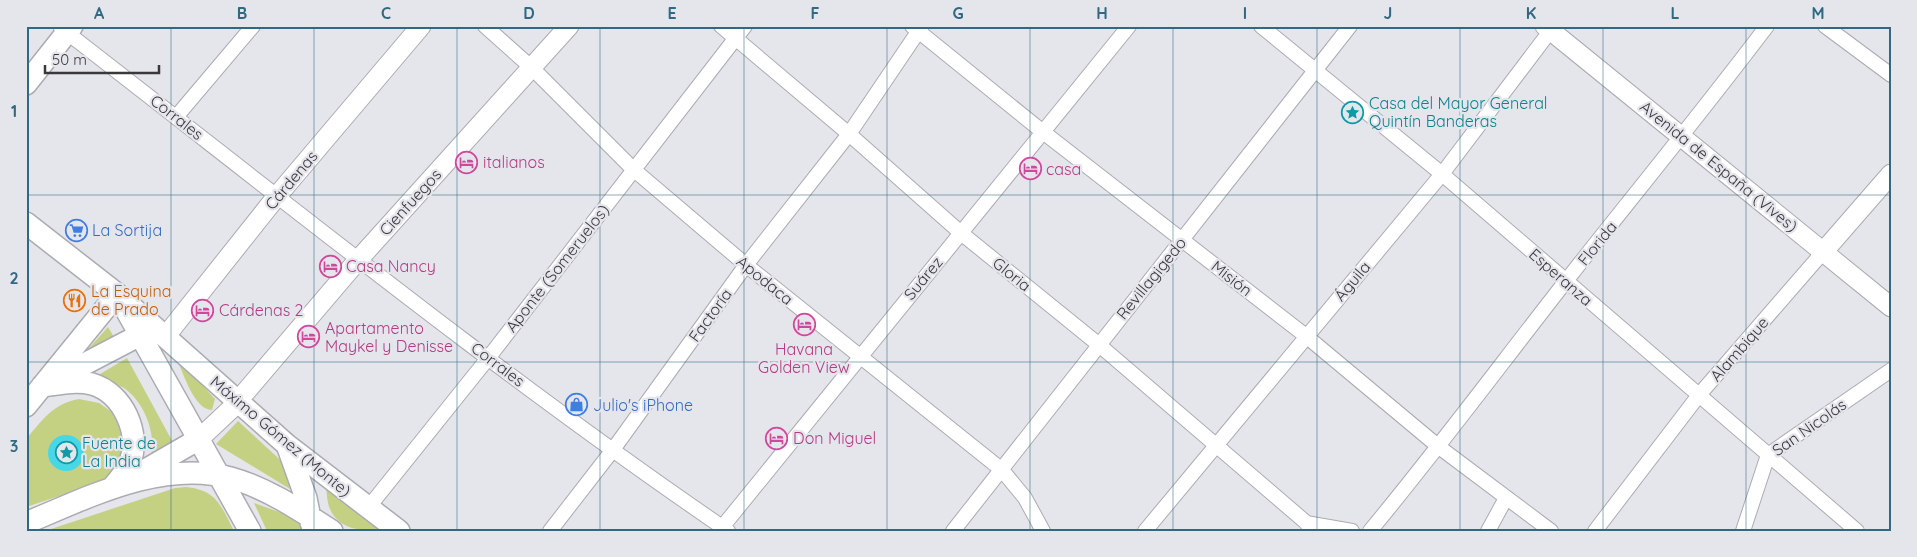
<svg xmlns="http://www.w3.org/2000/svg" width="1917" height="557" viewBox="0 0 1917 557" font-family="Quicksand,sans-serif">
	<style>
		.green { fill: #c5d182 }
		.water { fill: #47d7e7 }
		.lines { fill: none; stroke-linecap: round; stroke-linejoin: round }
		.street-casing { stroke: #ababb2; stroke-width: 16 }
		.secondary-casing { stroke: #ababb2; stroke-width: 21 }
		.primary-casing { stroke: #ababb2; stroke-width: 24 }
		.street { stroke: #fff; stroke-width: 14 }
		.secondary { stroke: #fff; stroke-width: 19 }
		.primary { stroke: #fff; stroke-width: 21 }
		.grid { fill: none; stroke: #2f6a82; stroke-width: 1; stroke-opacity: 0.55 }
		.labels { text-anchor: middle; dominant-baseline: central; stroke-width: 4.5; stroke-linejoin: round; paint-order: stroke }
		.culture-label { font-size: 16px; fill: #0d838f; stroke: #e5e5ec; text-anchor: start }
		.street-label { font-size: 16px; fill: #39393c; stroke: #e5e5ec }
		.hotel-label { font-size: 16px; fill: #b23c85; stroke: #e5e5ec; text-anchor: start }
		.shop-label { font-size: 16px; fill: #366cbe; stroke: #e5e5ec; text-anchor: start }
		.food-label { font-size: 16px; fill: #c56008; stroke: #e5e5ec; text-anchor: start }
		.neatline { fill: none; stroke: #2f6a82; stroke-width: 2 }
		.grid-label { font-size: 16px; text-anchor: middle; font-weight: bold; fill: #2f6a82 }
	</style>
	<rect width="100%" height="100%" fill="#e5e5ec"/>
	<path class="green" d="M108,327L114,337L82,356Z
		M176,357L215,399L212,410C194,410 183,372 176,357Z
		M127,358L176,448L151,457C156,433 145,403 124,388C115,383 105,380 95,377Z
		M79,399L99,403L115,414L124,432V459L108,480L26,507V439C42,421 53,403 79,399Z
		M238,421L289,468L295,482L290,489L216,444Z
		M326,486L381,531C363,531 339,530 330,509C327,503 327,493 326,486Z
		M186,487C217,490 221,506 234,531H45L175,488Z
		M254,503L296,518L304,531H267Z"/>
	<path class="water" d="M48 453a18 18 0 1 1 36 0a18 18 0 1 1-36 0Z"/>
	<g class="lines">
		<defs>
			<path id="street" d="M485,26L532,68L633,169L746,265L1002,470L1025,498L1043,531
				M721,26L849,134L961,233L1098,344L1316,531
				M912,26L1043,132L1306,336L1439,447L1551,531
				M1261,26L1442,174L1857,531
				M1825,26L1891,75
				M61,28C281,198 498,374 728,531
				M176,117L253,26
				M368,508L489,357L745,26
				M1306,523L1352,531
				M550,531L612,451L746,265L849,134L922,26
				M719,531L1129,26
				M953,531L1350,26
				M1145,531L1442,174L1554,26
				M1370,531C1438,449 1501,364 1566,281C1633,196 1702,112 1767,26
				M1488,531L1506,498
				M1595,531L1699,395L1824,251
				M1743,531L1768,455L1891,370"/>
			<path id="secondary" d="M1545,26L1891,307
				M1824,251L1891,174
				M165,337L277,196L421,26
				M199,439L231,409L358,260L569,26"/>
			<path id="primary" d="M26,84L72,26
				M26,223L117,294L287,445L399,531
				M125,308L250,531
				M52,381L140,335
				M42,386C58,384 76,380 92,384C123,393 141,433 130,462C126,472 119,480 112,488
				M26,406L117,294
				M287,445L306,498L311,523
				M135,476L199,439
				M26,523C89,497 162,459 231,478C267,488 301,511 332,531"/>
		</defs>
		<use href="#street" class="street-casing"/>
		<use href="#secondary" class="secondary-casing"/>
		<use href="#primary" class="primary-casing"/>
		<use href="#street" class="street"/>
		<use href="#secondary" class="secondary"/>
		<use href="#primary" class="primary"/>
	</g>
	<path class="grid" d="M171,26V531M314,26V531M457,26V531M600,26V531M744,26V531M887,26V531M1030,26V531M1173,26V531M1317,26V531M1460,26V531M1603,26V531M1746,26V531M26,195H1891M26,362H1891"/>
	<defs>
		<symbol id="sight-ring" viewBox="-11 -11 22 22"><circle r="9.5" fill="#e5e5ec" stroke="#0f9aa8" stroke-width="1.5"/><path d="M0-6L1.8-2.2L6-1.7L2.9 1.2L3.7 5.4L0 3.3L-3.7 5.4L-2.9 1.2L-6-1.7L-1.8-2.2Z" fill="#0f9aa8"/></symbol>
		<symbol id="hotel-ring" viewBox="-11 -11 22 22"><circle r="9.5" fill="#e5e5ec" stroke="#d1479c" stroke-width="1.5"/><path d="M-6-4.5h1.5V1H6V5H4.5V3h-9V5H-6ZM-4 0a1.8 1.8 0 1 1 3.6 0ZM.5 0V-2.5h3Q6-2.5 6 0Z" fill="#d1479c"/></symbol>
		<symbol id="supermarket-ring" viewBox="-11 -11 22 22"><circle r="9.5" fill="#e5e5ec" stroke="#3f7fe0" stroke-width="1.5"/><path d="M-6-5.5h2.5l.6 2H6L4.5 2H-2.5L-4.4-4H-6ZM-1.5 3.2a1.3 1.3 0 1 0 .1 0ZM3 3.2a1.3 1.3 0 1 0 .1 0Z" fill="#3f7fe0"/></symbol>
		<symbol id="restaurant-ring" viewBox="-11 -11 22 22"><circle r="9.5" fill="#e5e5ec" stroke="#e8710a" stroke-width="1.5"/><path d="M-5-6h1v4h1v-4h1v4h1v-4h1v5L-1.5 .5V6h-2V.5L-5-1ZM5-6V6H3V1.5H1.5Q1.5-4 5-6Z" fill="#e8710a"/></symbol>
		<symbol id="shop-ring" viewBox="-11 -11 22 22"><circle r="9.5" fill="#e5e5ec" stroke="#3f7fe0" stroke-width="1.5"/><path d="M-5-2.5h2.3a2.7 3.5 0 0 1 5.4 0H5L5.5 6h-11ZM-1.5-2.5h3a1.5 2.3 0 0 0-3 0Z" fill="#3f7fe0"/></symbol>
	</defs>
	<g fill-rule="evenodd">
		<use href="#sight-ring" x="1340" y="100" width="25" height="25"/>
		<use href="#hotel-ring" x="454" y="150" width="25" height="25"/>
		<use href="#hotel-ring" x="1018" y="156" width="25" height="25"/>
		<use href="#supermarket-ring" x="64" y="218" width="25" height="25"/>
		<use href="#hotel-ring" x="318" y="254" width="25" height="25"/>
		<use href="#restaurant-ring" x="62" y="288" width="25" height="25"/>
		<use href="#hotel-ring" x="190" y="298" width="25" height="25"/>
		<use href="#hotel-ring" x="792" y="312" width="25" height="25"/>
		<use href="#hotel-ring" x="296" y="324" width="25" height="25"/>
		<use href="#shop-ring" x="564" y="392" width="25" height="25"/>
		<use href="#hotel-ring" x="764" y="426" width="25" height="25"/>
		<use href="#sight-ring" x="54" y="440" width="25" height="25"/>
	</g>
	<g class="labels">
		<g class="culture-label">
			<text x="1369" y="103">Casa del Mayor General<tspan x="1369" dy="18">Quintín Banderas</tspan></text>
			<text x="82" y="443">Fuente de<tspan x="82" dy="18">La India</tspan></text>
		</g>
		<g class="street-label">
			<text transform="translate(177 117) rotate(38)">Corrales</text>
			<text transform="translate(1719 166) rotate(39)">Avenida de España (Vives)</text>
			<text transform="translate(291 180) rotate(-50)">Cárdenas</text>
			<text transform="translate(410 202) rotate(-48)">Cienfuegos</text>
			<text transform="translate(1597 243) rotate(-51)">Florida</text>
			<text transform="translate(557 268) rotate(-52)">Aponte (Someruelos)</text>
			<text transform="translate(1012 274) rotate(39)">Gloria</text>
			<text transform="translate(1561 277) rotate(41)">Esperanza</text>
			<text transform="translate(923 278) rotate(-50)">Suárez</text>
			<text transform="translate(1151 278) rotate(-51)">Revillagigedo</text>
			<text transform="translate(1232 278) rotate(38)">Misión</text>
			<text transform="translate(765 280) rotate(39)">Apodaca</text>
			<text transform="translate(1352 281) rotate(-50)">Águila</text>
			<text transform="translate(710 315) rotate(-54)">Factoría</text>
			<text transform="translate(1739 349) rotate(-49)">Alambique</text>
			<text transform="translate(498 364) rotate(37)">Corrales</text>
			<text transform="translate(1809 427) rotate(-35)">San Nicolás</text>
			<text transform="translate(281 436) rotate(40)">Máximo Gómez (Monte)</text>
		</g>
		<g class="hotel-label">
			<text x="483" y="162">italianos</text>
			<text x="1046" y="169">casa</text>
			<text x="346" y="266">Casa Nancy</text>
			<text x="219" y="310">Cárdenas 2</text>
			<text x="325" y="328">Apartamento<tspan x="325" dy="18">Maykel y Denisse</tspan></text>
			<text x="804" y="349" text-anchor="middle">Havana<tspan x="804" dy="18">Golden View</tspan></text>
			<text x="793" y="438">Don Miguel</text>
		</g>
		<g class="shop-label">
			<text x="92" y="230">La Sortija</text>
			<text x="593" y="405">Julio's iPhone</text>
		</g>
		<g class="food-label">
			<text x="91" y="291">La Esquina<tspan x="91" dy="18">de Prado</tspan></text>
		</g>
	</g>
	<rect width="1917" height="557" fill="none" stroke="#e5e5ec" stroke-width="55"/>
	<path d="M45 65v8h114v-8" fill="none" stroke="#39393c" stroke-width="2.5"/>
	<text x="52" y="65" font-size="15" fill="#39393c" stroke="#e5e5ec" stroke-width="4" paint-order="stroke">50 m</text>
	<rect x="28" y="28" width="1862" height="502" class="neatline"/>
	<g class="grid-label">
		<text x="99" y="19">A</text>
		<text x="242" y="19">B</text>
		<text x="386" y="19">C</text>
		<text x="529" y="19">D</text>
		<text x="672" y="19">E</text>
		<text x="815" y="19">F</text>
		<text x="958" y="19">G</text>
		<text x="1102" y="19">H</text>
		<text x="1245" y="19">I</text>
		<text x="1388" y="19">J</text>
		<text x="1531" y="19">K</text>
		<text x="1675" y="19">L</text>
		<text x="1818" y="19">M</text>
		<text x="14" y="117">1</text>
		<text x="14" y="284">2</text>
		<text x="14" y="452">3</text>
	</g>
</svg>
